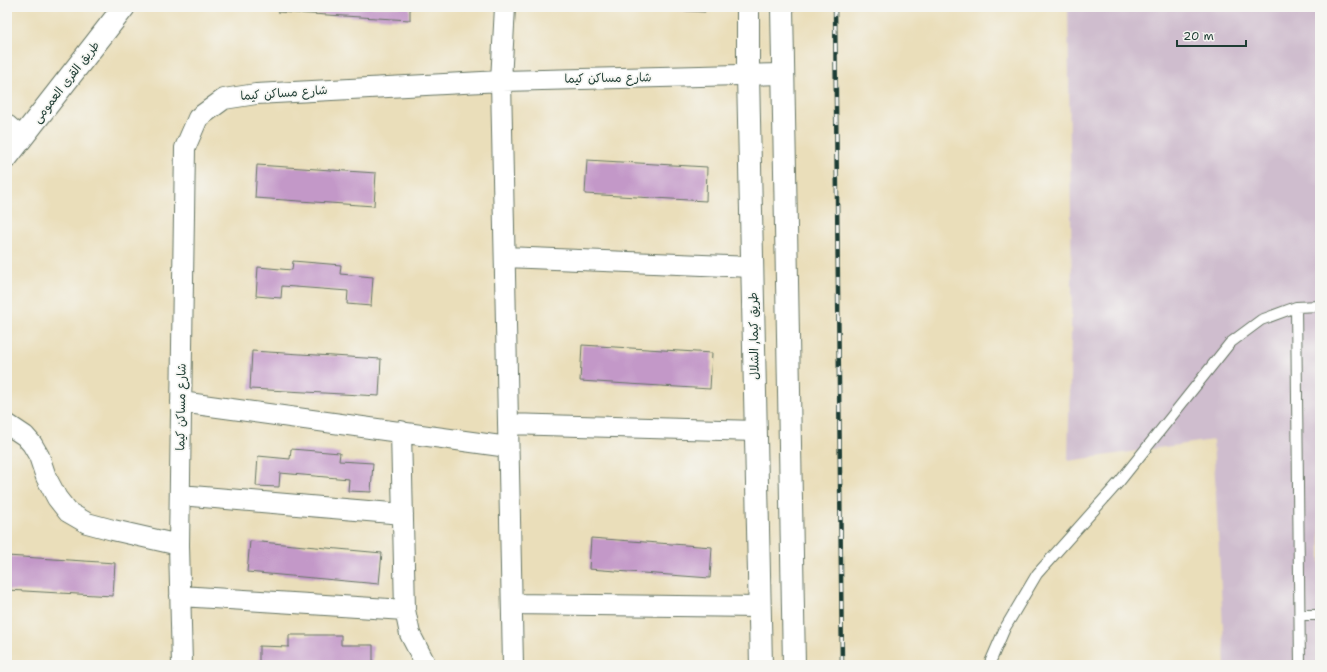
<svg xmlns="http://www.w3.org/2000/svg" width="1327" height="672" viewBox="0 0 1327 672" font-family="'Shantell Sans','Playpen Sans Arabic',sans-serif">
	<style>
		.industrial { fill: #cfbdce }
		.building { fill: #c398c8 }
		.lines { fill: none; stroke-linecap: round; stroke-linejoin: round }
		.service-casing { stroke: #667563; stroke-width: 12 }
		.minor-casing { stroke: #667563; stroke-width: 22 }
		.tertiary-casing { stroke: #667563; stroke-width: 24 }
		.trunk-casing { stroke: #667563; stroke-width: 24 }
		.service { stroke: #fff; stroke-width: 10 }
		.minor { stroke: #fff; stroke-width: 20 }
		.tertiary { stroke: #fff; stroke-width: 22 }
		.trunk { stroke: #fff; stroke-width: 22 }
		.rail-casing { stroke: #1f3d34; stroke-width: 4.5 }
		.rail { stroke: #f6f6f2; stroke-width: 3; stroke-dasharray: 9; stroke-linecap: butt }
		.labels { text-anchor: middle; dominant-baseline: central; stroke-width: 3.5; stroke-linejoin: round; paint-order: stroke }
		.street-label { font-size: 12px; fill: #1f3d34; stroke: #f6f6f2 }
	</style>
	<rect width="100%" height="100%" fill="#f6f6f2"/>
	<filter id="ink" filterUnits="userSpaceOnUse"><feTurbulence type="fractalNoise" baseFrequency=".025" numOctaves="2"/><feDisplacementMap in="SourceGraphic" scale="8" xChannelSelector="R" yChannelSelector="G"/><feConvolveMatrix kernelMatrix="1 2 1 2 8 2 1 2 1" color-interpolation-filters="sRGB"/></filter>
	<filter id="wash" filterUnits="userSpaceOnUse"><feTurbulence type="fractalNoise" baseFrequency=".012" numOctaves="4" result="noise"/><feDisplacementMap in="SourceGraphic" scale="16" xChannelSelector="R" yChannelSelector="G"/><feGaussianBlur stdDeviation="0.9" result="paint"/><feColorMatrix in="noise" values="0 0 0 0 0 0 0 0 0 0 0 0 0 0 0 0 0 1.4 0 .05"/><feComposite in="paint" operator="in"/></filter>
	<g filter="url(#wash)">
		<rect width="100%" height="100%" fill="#eadeba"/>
		<path class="industrial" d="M1068,7H1320V665H1225L1213,440L1068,461L1072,289Z"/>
		<g id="blocks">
			<path class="building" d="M278,7H410V20L278,12Z
				M641,7H705V12L641,8Z
				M587,160L707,167L706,201L585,194Z
				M257,165L376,173L374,206L255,198Z
				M293,261L341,265L340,274L373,277L371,306L347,304L348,291L282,286L281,298L256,296L258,267L292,270Z
				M582,345L712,353L710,389L580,381Z
				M252,351L381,359L379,396L250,389Z
				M291,449L340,453L339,461L373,463L371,492L348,491L349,479L280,473L279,487L256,486L258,456L290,459Z
				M591,538L712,547L710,578L589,569Z
				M250,541L382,553L379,584L247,572Z
				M7,556L115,563L113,596L7,590Z
				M289,635H341V645H373V665L284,663V665H259V646L289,647Z"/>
		</g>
	</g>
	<g filter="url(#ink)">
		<use href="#blocks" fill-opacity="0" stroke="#667563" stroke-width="1"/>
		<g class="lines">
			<defs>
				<path id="service" d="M1296,307L1300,665
					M1299,615H1320
					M989,665L1005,628L1037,574L1120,481L1230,343L1261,320L1296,307L1320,306"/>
				<path id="minor" d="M505,7L501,81L513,665
					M7,125L22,138
					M505,257L752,267
					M181,402L508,447
					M7,424L25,436L32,444L39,456L46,477L57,498L68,512L87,523L113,530L179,545
					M508,424L756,431
					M401,431L405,610L410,634L426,665
					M180,495L403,514
					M180,596L405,610
					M512,604L759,607
					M182,665L179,545L185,148L198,118L224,99L256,94L501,81L782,74"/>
				<path id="tertiary" d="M7,157L124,7"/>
				<path id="trunk" d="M748,7V75L761,665
					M782,7L794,665"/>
			</defs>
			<use href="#service" class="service-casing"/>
			<use href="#minor" class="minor-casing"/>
			<use href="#tertiary" class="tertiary-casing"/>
			<use href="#trunk" class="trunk-casing"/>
			<use href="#service" class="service"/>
			<use href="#minor" class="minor"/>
			<use href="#tertiary" class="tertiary"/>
			<use href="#trunk" class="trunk"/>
			<defs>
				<path id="rail" d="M835,7L842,665"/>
			</defs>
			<use href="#rail" class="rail-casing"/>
			<use href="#rail" class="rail"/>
		</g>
	</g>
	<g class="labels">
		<g class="street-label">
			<text transform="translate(608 78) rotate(-1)">شارع مساكن كيما</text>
			<text transform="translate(66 82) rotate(-52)">طريق القرى العمومى</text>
			<text transform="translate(284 93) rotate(-4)">شارع مساكن كيما</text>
			<text transform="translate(754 336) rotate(-91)">طريق كيما, الشلال</text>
			<text transform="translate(181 407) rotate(-89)">شارع مساكن كيما</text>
		</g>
	</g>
	<rect width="1327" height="672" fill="none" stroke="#f6f6f2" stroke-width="24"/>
	<path d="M1177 40v6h69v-6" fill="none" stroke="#1f3d34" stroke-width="2"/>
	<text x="1183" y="40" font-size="12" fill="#1f3d34" stroke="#f6f6f2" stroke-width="3" paint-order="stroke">20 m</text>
</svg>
